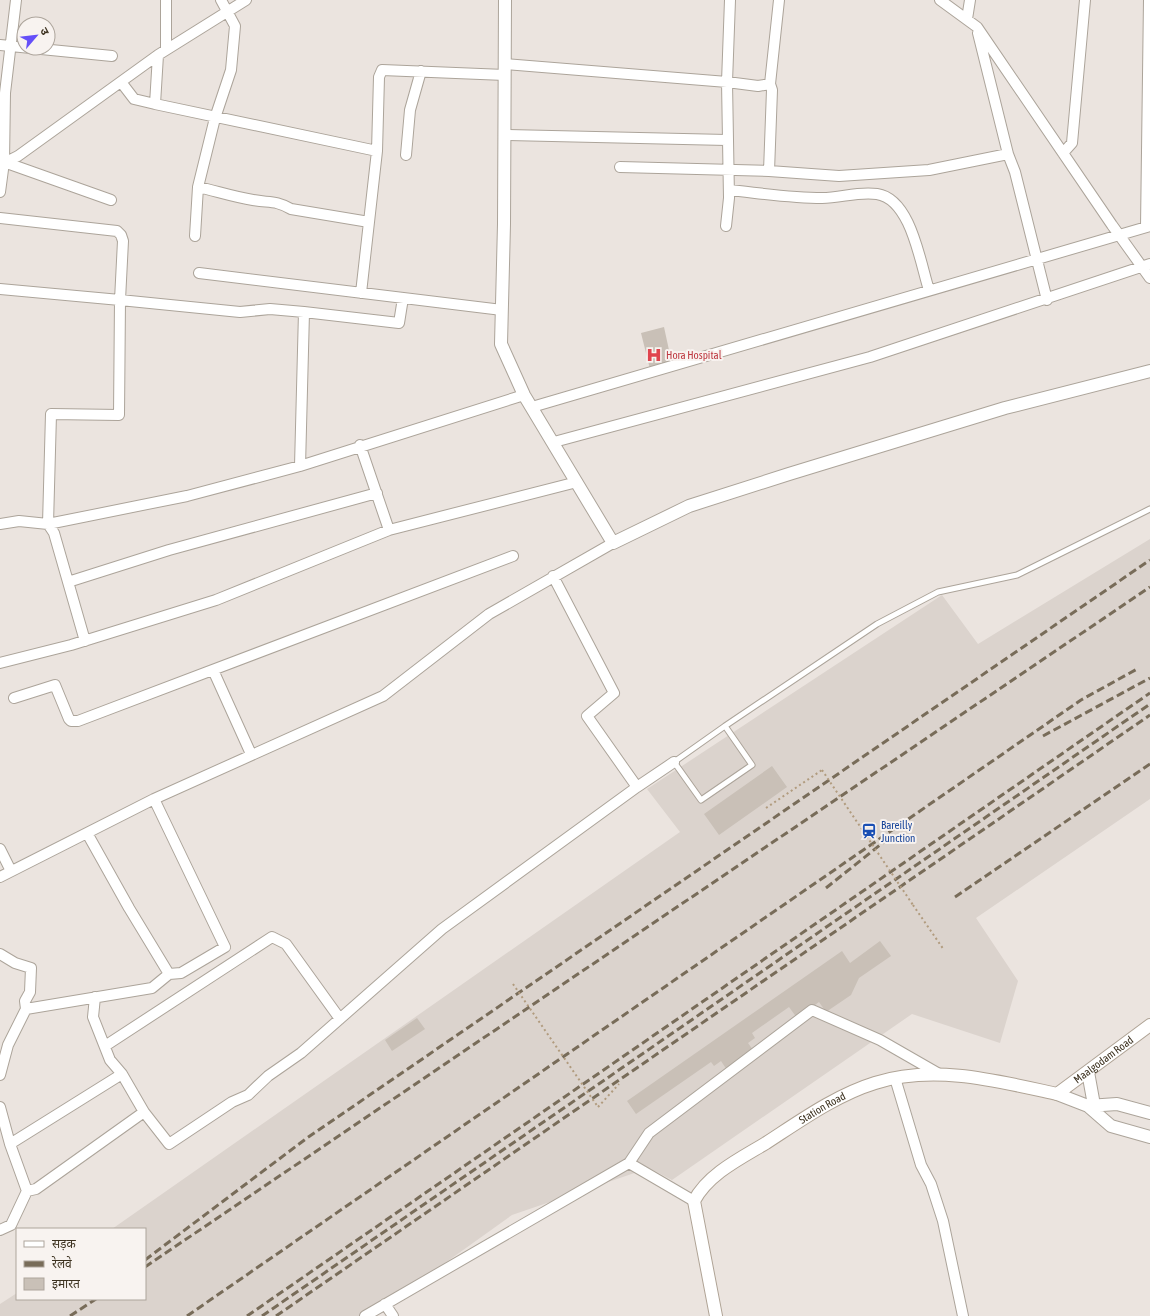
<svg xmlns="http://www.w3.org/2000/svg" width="1150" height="1316" viewBox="0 0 1150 1316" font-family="'Asap Condensed','Noto Sans Devanagari',sans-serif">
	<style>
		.built { fill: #dbd3cd }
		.building { fill: #c9c0b7 }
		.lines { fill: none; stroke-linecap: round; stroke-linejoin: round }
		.service-casing { stroke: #aca49a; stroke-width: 7 }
		.minor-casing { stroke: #aca49a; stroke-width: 12 }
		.tertiary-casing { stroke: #aca49a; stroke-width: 14 }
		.secondary-casing { stroke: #afa395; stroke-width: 14 }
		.path { stroke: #b19b7e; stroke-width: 2; stroke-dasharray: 2 3; stroke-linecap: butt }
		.service { stroke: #fff; stroke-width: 5 }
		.minor { stroke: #fff; stroke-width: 10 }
		.tertiary { stroke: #fff; stroke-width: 12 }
		.secondary { stroke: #fff; stroke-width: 12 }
		.rail { stroke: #786c59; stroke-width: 3; stroke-dasharray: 8 4; stroke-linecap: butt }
		.path-bridge { stroke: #b19b7e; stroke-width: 2; stroke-dasharray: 2 3; stroke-linecap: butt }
		.labels { text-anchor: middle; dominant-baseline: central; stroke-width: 4; stroke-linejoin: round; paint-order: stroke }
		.health-label { font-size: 11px; fill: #be3a42; stroke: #f8f3f0; text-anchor: start }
		.transit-label { font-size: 11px; fill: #164399; stroke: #f8f3f0; text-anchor: start }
		.street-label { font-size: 11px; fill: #3c311f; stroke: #f8f3f0 }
	</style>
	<rect width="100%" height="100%" fill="#ebe4df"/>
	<path class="built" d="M1150,539V799L976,918L1018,981L1000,1043L912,1014L672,1180L649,1168L512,1215L371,1316H0V1304L17,1293V1299H145V1229H112L680,832L647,789L942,595L978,644Z"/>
	<path class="building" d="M664,327L672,364L650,369L641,333Z
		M772,766L787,787L719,835L704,814Z
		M880,941L891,956L859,978L851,995L826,1012L819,1002L797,1018L789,1007L752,1033L755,1038L748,1043L758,1057L731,1076L721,1061L714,1066L711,1062L636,1114L627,1101L842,951L850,963Z
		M417,1018L425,1029L392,1051L385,1040Z"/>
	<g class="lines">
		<defs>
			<path id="service" d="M725,726L877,624L938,592L1017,575L1150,509
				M725,726L752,765L701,800L674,762Z"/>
			<path id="minor" d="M16,0L5,93L4,162L111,200
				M940,0L977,27L1112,225L1150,278
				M967,19L970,0
				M978,33L1008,154
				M0,45L112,56
				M166,50V0
				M158,55L155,104L377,151L361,293
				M505,64L727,82L758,86L770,84
				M121,82L134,99L155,104
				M504,135L727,140
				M377,151L379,77L382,70L505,75
				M1063,153L1072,143L1085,0
				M406,155L410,110L421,71
				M0,165L18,156L158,55L246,0
				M620,167L769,171L839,176L929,170L1008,154L1015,172L1047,300
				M769,171L772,90L770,84L779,0
				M198,187C216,191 234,197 253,200C268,203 276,200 291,209L369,222
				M729,190C759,193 791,198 822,198C841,198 858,191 877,194C911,199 920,262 929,290
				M0,192L4,162
				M0,218L117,231L121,235L123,241L120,300L0,289
				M726,226L729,198L727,82L730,0
				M1146,227L1149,0
				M195,236L198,187L215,118L231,70L235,26L221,0
				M199,273L502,310
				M304,312L399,323L403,298
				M532,407L1150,226
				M554,442L870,357L1150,264
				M360,445L389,530
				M0,524L19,521L48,524L187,496L300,466L524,395
				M553,576L614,693L587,716L637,787L674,762
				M68,582L169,550L377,493
				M85,641L54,533L48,524L51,414L119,415L120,300L240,312L270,309L304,312L300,466
				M0,663L71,645L216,600L389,530L577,482
				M213,670L251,754
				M14,698L55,685L69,719L71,721H78L513,556
				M87,833L129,908L169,974
				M0,849L11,871
				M0,877L154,799L383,696L489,614L613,543
				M0,954L15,963L31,968L30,992L25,1001L26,1009L8,1045L0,1075
				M95,997L93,1017L110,1060L122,1074
				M26,1009L152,988L169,974L181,973L225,947L154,799
				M105,1046L272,937L286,944L340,1019
				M895,1078L921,1165L931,1184L943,1221L963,1316
				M0,1107L10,1144L27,1191L11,1225L0,1230
				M10,1144L122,1074L144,1112L169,1144L232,1102L248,1095L268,1076L301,1053L442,929L637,787
				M629,1163L694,1201
				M27,1191L36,1189L144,1112
				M385,1304L393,1316
				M365,1316L629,1163L649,1133L812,1010L880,1040L941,1075"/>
			<path id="tertiary" d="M505,0L504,224L501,344L524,395L613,543L689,506L789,474L1005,408L1150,371
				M1088,1072L1094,1105
				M1057,1094L1088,1106L1111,1126L1150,1137
				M1088,1106L1117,1104L1150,1113"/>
			<g id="secondary">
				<path id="s1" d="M716,1316L694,1201C708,1174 741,1158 766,1143C800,1121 836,1095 875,1083C934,1064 998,1081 1057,1094L1150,1025"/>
			</g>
		</defs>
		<use href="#service" class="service-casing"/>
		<use href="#minor" class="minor-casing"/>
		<use href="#tertiary" class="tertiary-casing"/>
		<use href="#secondary" class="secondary-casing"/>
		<path class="path" d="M766,808L822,770
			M913,905L944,950
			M598,1107L619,1084"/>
		<use href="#service" class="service"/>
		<use href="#minor" class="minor"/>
		<use href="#tertiary" class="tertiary"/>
		<use href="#secondary" class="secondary"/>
		<path class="rail" d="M1043,736L1150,678
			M826,888L890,837
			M955,897L1150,764
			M145,1260L307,1138L1150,560
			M145,1267L1150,587
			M70,1316L96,1299
			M187,1316L1081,700L1137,669
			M247,1316L1150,693
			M262,1316L1150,704
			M276,1316L1150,715"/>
		<path class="path-bridge" d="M822,770L913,905
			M513,984L598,1107"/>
	</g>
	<defs>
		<symbol id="hospital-bare" viewBox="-9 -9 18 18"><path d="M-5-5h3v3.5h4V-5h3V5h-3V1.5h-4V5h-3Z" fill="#e0444e" stroke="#f8f3f0" stroke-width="2.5" paint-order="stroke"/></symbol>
		<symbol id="station-bare" viewBox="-9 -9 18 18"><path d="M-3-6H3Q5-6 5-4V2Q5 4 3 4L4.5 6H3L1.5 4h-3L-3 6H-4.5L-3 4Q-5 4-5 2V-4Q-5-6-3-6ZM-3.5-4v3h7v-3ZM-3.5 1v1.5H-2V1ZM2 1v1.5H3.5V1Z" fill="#1a4fb4" stroke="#f8f3f0" stroke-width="2.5" paint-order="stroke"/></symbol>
	</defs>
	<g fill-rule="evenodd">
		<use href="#hospital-bare" x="643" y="344" width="22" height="22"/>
		<use href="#station-bare" x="858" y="820" width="22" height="22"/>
	</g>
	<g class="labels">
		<g class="health-label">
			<text x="666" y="355">Hora Hospital</text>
		</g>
		<g class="transit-label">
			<text x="881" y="825">Bareilly<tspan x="881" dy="13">Junction</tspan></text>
		</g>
		<g class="street-label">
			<text stroke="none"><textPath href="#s1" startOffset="578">Maalgodam Road</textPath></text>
			<text stroke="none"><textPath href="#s1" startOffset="277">Station Road</textPath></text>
		</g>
	</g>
	<rect x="16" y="1228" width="130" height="72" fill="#f8f3f0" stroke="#ada59c"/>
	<rect x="24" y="1241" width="20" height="6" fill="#ffffff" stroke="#ada59c"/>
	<text x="52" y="1248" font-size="12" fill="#3c311f">सड़क</text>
	<rect x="24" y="1261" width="20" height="6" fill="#786c59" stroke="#ada59c"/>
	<text x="52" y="1268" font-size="12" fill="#3c311f">रेलवे</text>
	<rect x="24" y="1278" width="20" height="12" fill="#c9c0b7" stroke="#ada59c"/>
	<text x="52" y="1288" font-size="12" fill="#3c311f">इमारत</text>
	<g transform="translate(36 36) rotate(62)"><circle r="19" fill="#f8f3f0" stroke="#ada59c"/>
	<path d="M0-3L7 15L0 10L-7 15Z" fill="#654ff9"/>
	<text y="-6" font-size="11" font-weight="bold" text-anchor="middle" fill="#3c311f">उ</text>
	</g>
</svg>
